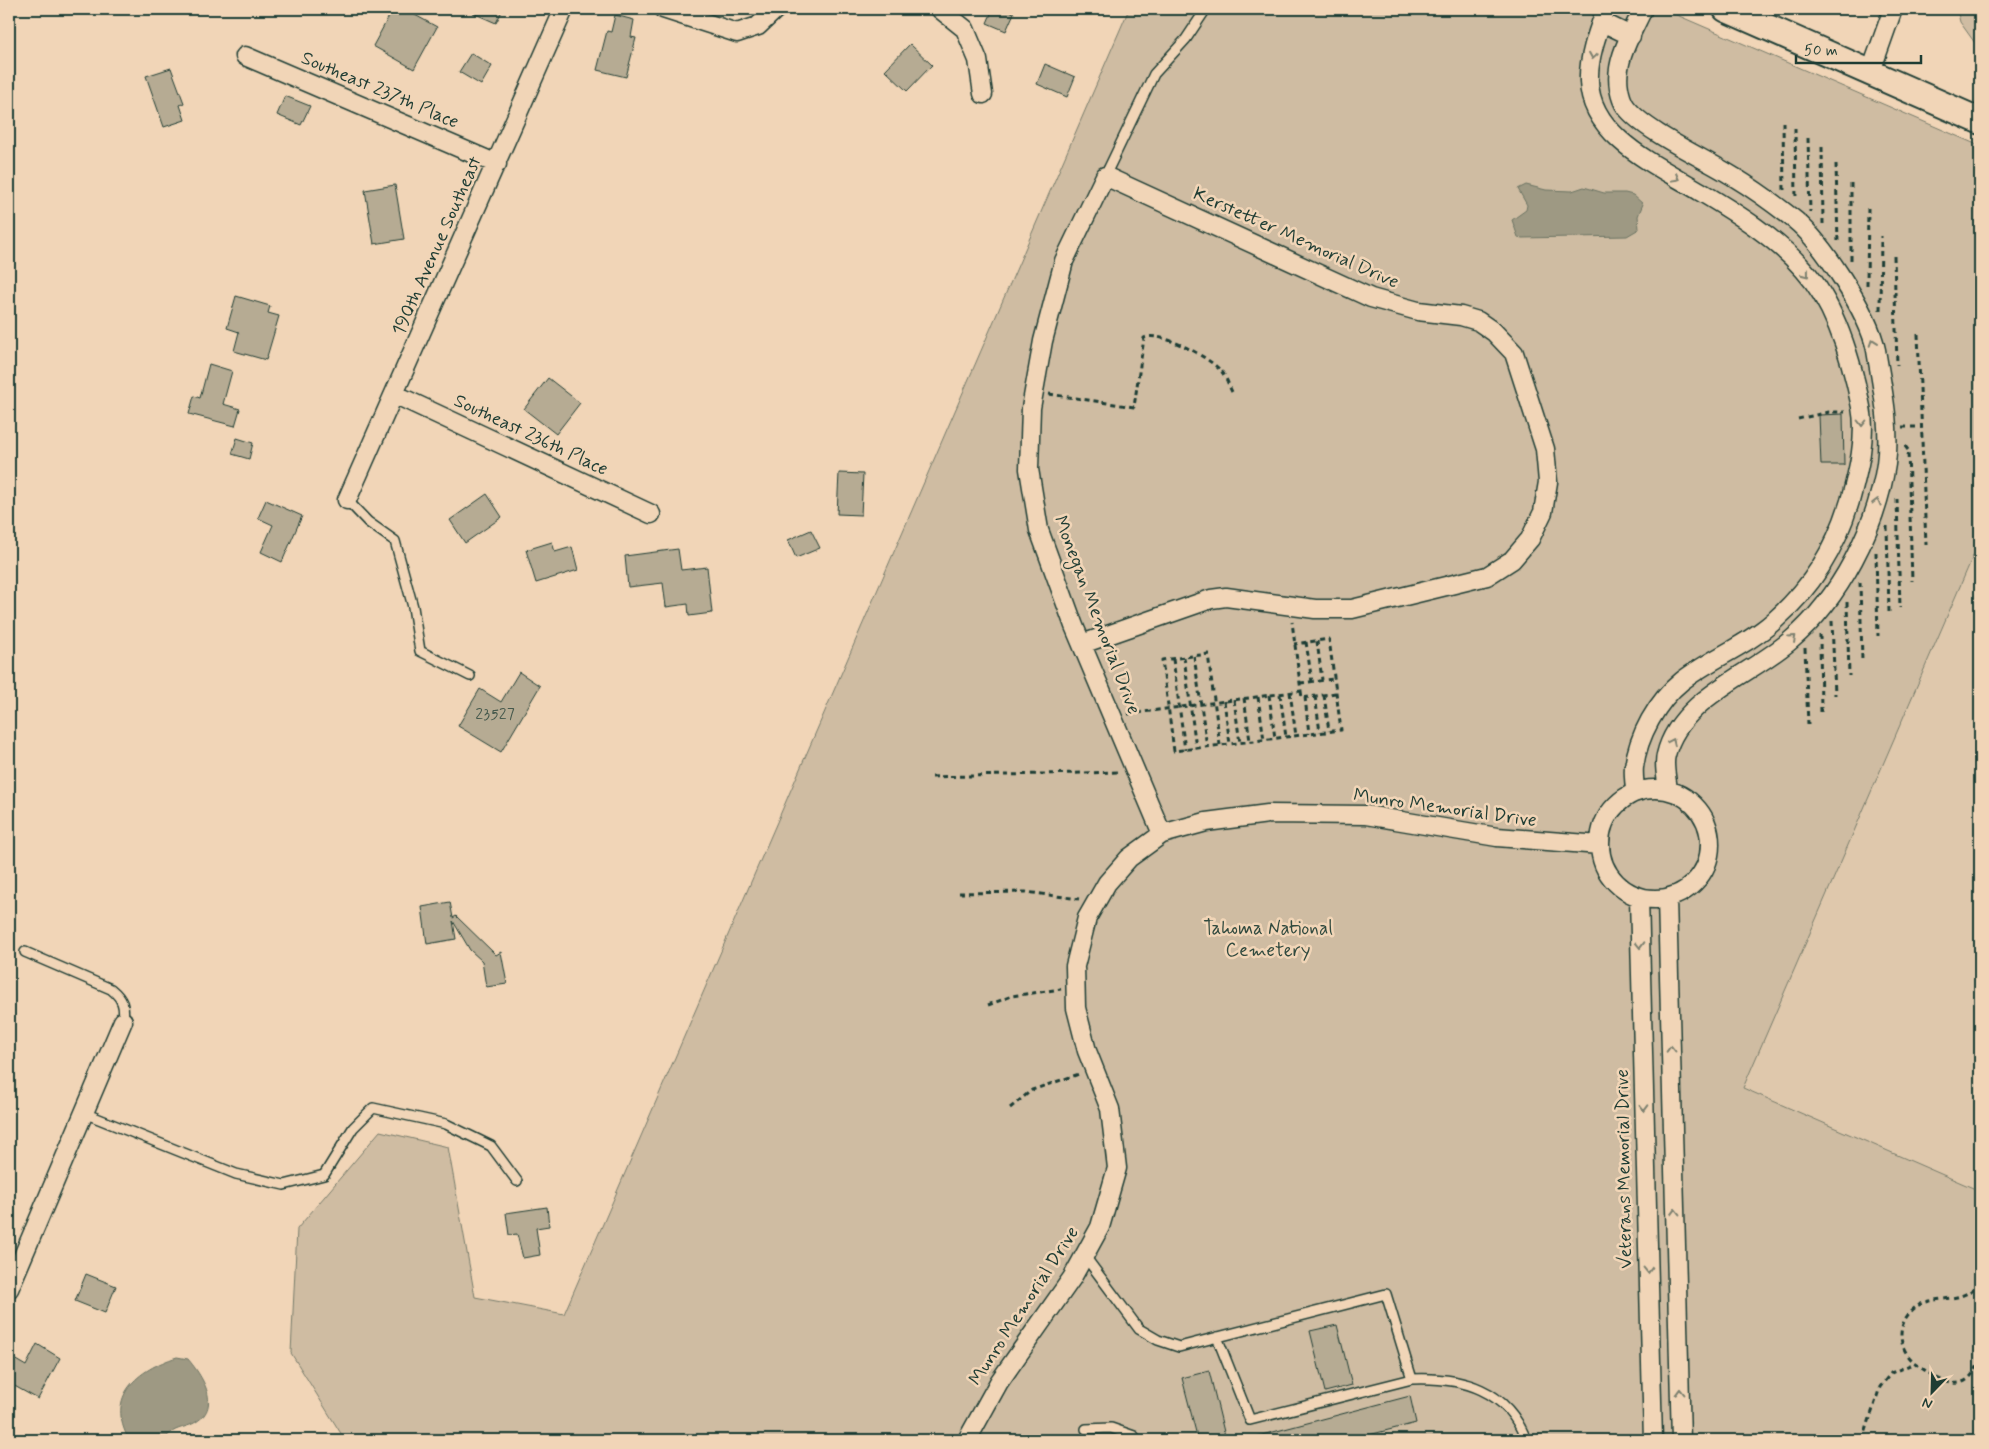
<svg xmlns="http://www.w3.org/2000/svg" width="1989" height="1449" viewBox="0 0 1989 1449" font-family="Mynerve,sans-serif">
	<style>
		.built { fill: #dfc8ac }
		.green { fill: #cfbca2; stroke: #777c6b }
		.water { fill: #9e9983; stroke: #6b7463 }
		.building { fill: #b6ab93; stroke: #1f3d34 }
		.lines { fill: none; stroke-linecap: round; stroke-linejoin: round }
		.lane-casing { stroke: #1f3d34; stroke-width: 12 }
		.street-casing { stroke: #1f3d34; stroke-width: 21 }
		.secondary-casing { stroke: #1f3d34; stroke-width: 29 }
		.path { stroke: #1f3d34; stroke-width: 3; stroke-dasharray: 5 4; stroke-linecap: butt }
		.lane { stroke: #f1d5b7; stroke-width: 9 }
		.street { stroke: #f1d5b7; stroke-width: 18 }
		.secondary { stroke: #f1d5b7; stroke-width: 25 }
		.oneway { stroke: #7d816f }
		.labels { text-anchor: middle; dominant-baseline: central; stroke-width: 5; stroke-linejoin: round; paint-order: stroke }
		.number-label { font-size: 16px; fill: #45584c }
		.street-label { font-size: 19px; fill: #1f3d34; stroke: #f1d5b7 }
		.park-label { font-size: 19px; fill: #314a3f; stroke: #f1d5b7 }
	</style>
	<rect width="100%" height="100%" fill="#f1d5b7"/>
	<filter id="ink" filterUnits="userSpaceOnUse"><feTurbulence type="fractalNoise" baseFrequency=".02" numOctaves="2"/><feDisplacementMap in="SourceGraphic" scale="10" xChannelSelector="R" yChannelSelector="G"/><feConvolveMatrix kernelMatrix="1 2 1 2 8 2 1 2 1" color-interpolation-filters="sRGB"/></filter>
	<g filter="url(#ink)">
		<path class="built" d="M1980,540V1191L1743,1088Z"/>
		<path class="green" d="M1129,9H1663L1980,146V540L1743,1088L1980,1191V1440H345L291,1353L297,1229L380,1131L448,1147L475,1297L564,1314Z
			M1957,9H1980V50L1960,22Z"/>
		<path class="water" d="M1526,185L1546,190L1572,191L1584,187L1604,193H1625L1633,195L1643,204L1638,216L1639,229L1627,236L1522,238L1518,237L1512,220L1526,210L1527,205L1518,189Z
			M177,1357L188,1359C204,1378 224,1411 190,1425C179,1429 172,1429 164,1440H129C105,1396 137,1370 177,1357Z"/>
		<path class="building" d="M393,9H404L437,27L414,69L373,46Z
			M464,9H503L496,23Z
			M993,9H1004L1014,13L1006,31L987,23Z
			M615,15L634,20L631,37L636,38L626,77L597,70L607,31L611,32Z
			M910,44L932,65L907,91L885,70Z
			M471,53L492,66L481,85L459,72Z
			M1045,64L1075,77L1067,97L1037,84Z
			M171,68L184,103L180,105L185,120L164,127L146,76Z
			M285,96L310,106L301,125L277,115Z
			M395,185L404,239L374,244L365,190Z
			M236,296L270,306L268,313L279,316L266,360L234,351L239,332L227,328Z
			M209,364L232,371L223,404L240,409L235,426L189,414L194,396L200,398Z
			M548,378L580,403L556,434L524,409Z
			M1843,414L1844,465H1821L1819,415Z
			M237,438L253,443L249,459L232,454Z
			M839,473L863,474L861,515L837,514Z
			M487,494L502,517L465,543L450,520Z
			M266,500L302,516L282,562L261,552L273,525L258,518Z
			M811,530L820,548L796,558L788,540Z
			M552,542L555,552L572,547L578,570L536,583L526,550Z
			M678,549L681,570L707,567L712,613L689,616L688,604L666,607L663,583L628,587L625,556Z
			M519,672L540,686L501,752L458,726L480,689L501,702Z
			M450,902L453,918L456,916L496,955L501,952L507,984L486,987L482,961L470,950L453,921L456,939L427,944L422,907Z
			M547,1207L549,1226L536,1228L540,1255L523,1258L517,1234L509,1235L506,1213Z
			M86,1274L116,1286L105,1313L75,1301Z
			M1337,1325L1352,1385L1325,1392L1310,1331Z
			M37,1344L60,1358L38,1399L9,1383V1369L14,1359L26,1366Z
			M1209,1371L1226,1440H1198L1182,1378Z
			M1410,1396L1416,1423L1349,1440H1259L1258,1436Z"/>
		<g class="lines">
			<defs>
				<path id="lane" d="M1105,176L1154,74L1186,39L1206,9
					M347,500L368,522L395,541L413,607L420,651L470,676
					M25,952L111,989C123,999 125,1006 123,1021
					M84,1113L236,1174L284,1185L324,1175L353,1128L373,1108L446,1124L491,1146L517,1181
					M1084,1255L1139,1329L1158,1340L1179,1347L1386,1294L1412,1379
					M1217,1337L1250,1420L1412,1379C1463,1377 1507,1389 1526,1440
					M1086,1429L1111,1428L1134,1436L1137,1440"/>
				<path id="street" d="M663,9L737,33L758,26L776,9
					M940,9L965,29L978,60L983,94
					M1606,9C1598,31 1588,57 1589,81C1590,138 1661,167 1701,192C1738,214 1776,238 1804,270C1836,305 1852,362 1861,407C1867,437 1858,472 1850,501C1835,550 1812,587 1774,621C1746,646 1710,659 1682,681C1657,701 1638,736 1634,767C1633,775 1635,784 1635,792
					M1643,9C1632,33 1614,61 1619,88C1620,94 1623,103 1626,107C1645,132 1706,159 1734,177C1754,189 1773,203 1791,217C1821,239 1869,314 1876,350C1882,387 1891,426 1886,464C1877,526 1840,599 1791,640C1751,675 1679,699 1666,755C1663,765 1667,779 1668,790
					M1602,22L1631,36
					M245,56L497,164
					M1871,71L1893,9
					M394,394L651,514
					M347,500L564,9
					M1082,644L1211,599L1226,597L1315,609H1352L1487,576L1512,560L1530,539L1543,512L1548,482L1545,449L1514,353L1494,332L1478,321L1461,316L1418,311L1371,298L1105,176L1064,261L1043,341L1031,408L1029,469L1039,530L1074,626L1162,834
					M1600 844a55 55 0 1 1 110 0a55 55 0 1 1-110 0Z
					M1639,897L1653,1440
					M1667,898L1681,1440
					M9,1289L123,1021
					M967,1440L999,1382L1072,1278L1100,1227L1117,1168L1110,1109L1087,1051L1076,1008L1075,966L1087,918L1107,883L1129,858L1162,834L1206,822L1268,814L1366,815L1497,837L1600,845"/>
				<path id="secondary" d="M1726,9L1980,121"/>
			</defs>
			<use href="#lane" class="lane-casing"/>
			<use href="#street" class="street-casing"/>
			<use href="#secondary" class="secondary-casing"/>
			<path class="path" d="M1783,122L1784,191
				M1795,128L1796,200
				M1808,138L1810,212
				M1822,147L1823,224
				M1836,164L1838,243
				M1894,256L1897,365
				M1851,260V180
				M1867,285L1868,208
				M1880,310L1881,236
				M1918,334L1926,545
				M1049,394L1134,407L1144,338C1159,330 1206,356 1218,368C1225,373 1228,384 1232,392
				M1798,419L1829,412H1845
				M1902,427H1921
				M1905,446L1908,450L1912,581
				M1897,499L1900,608
				M1887,526L1889,613
				M1876,552L1878,636
				M1860,582L1862,661
				M1847,602L1849,676
				M1832,621L1835,695
				M1820,635L1821,714
				M1317,641L1322,680
				M1306,642L1312,682
				M1805,648L1808,725
				M1194,656L1207,747
				M1184,657L1196,748
				M1173,659L1185,750
				M1300,683L1334,679
				M1301,691L1302,698L1336,693
				M1290,692L1296,736
				M1280,694L1286,737
				M1269,695L1275,738
				M1324,695L1329,731
				M1315,696L1320,732
				M1258,697L1264,740
				M1305,697L1309,734
				M1244,698L1250,741
				M1234,700L1240,743
				M1224,701L1230,744
				M1128,714L1301,691L1292,622
				M1220,745L1208,654L1162,660L1174,751L1341,730L1329,639L1294,644
				M932,777L1118,772
				M959,893L1026,892L1079,899
				M988,1005L1012,996L1061,989
				M1010,1108L1032,1090L1079,1074
				M1980,1282C1964,1304 1941,1295 1921,1304C1905,1312 1897,1330 1903,1346C1907,1358 1917,1365 1926,1371C1950,1388 1969,1390 1980,1360
				M1863,1440L1880,1387L1891,1373L1915,1363"/>
			<use href="#lane" class="lane"/>
			<use href="#street" class="street"/>
			<use href="#secondary" class="secondary"/>
		</g>
		<defs><path id="oneway-chevron" d="M-2-3.5L2.5 0L-2 3.5" fill="none" stroke-width="1.6" stroke-linecap="round" stroke-linejoin="round" transform="scale(1.25)"/></defs>
		<g class="oneway">
			<use href="#oneway-chevron" transform="translate(1593 56) rotate(99)"/>
			<use href="#oneway-chevron" transform="translate(1676 178) rotate(29)"/>
			<use href="#oneway-chevron" transform="translate(1806 274) rotate(52)"/>
			<use href="#oneway-chevron" transform="translate(1873 342) rotate(-109)"/>
			<use href="#oneway-chevron" transform="translate(1862 423) rotate(90)"/>
			<use href="#oneway-chevron" transform="translate(1877 502) rotate(-76)"/>
			<use href="#oneway-chevron" transform="translate(1793 638) rotate(-42)"/>
			<use href="#oneway-chevron" transform="translate(1672 742) rotate(-65)"/>
			<use href="#oneway-chevron" transform="translate(1640 945) rotate(89)"/>
			<use href="#oneway-chevron" transform="translate(1671 1049) rotate(-91)"/>
			<use href="#oneway-chevron" transform="translate(1644 1108) rotate(89)"/>
			<use href="#oneway-chevron" transform="translate(1675 1212) rotate(-91)"/>
			<use href="#oneway-chevron" transform="translate(1648 1270) rotate(89)"/>
			<use href="#oneway-chevron" transform="translate(1680 1392) rotate(-91)"/>
		</g>
	</g>
	<g class="labels">
		<g class="number-label">
			<text x="495" y="714">23527</text>
		</g>
		<g class="street-label">
			<text transform="translate(380 90) rotate(23)">Southeast 237th Place</text>
			<text transform="translate(1296 238) rotate(24)">Kerstetter Memorial Drive</text>
			<text transform="translate(437 246) rotate(-66)">190th Avenue Southeast</text>
			<text transform="translate(531 435) rotate(25)">Southeast 236th Place</text>
			<text transform="translate(1097 615) rotate(69)">Monegan Memorial Drive</text>
			<text transform="translate(1445 808) rotate(8)">Munro Memorial Drive</text>
			<text transform="translate(1624 1169) rotate(-91)">Veterans Memorial Drive</text>
			<text transform="translate(1024 1306) rotate(-57)">Munro Memorial Drive</text>
		</g>
		<g class="park-label">
			<text x="1268" y="928">Tahoma National<tspan x="1268" dy="22">Cemetery</tspan></text>
		</g>
	</g>
	<rect width="1989" height="1449" fill="none" stroke="#f1d5b7" stroke-width="30"/>
	<rect x="15" y="15" width="1959" height="1419" fill="none" stroke="#1f3d34" stroke-width="2" filter="url(#ink)"/>
	<g transform="translate(1932 1392) rotate(203)" stroke="#f1d5b7" stroke-width="4" paint-order="stroke">
	<path d="M0-4L9 19L0 12L-9 19Z" fill="#1f3d34"/>
	<text y="-8" font-size="14" font-weight="bold" text-anchor="middle" fill="#1f3d34">N</text>
	</g>
	<path d="M1796 55v8h125v-8" fill="none" stroke="#1f3d34" stroke-width="2.5"/>
	<text x="1804" y="55" font-size="15" fill="#1f3d34" stroke="#f1d5b7" stroke-width="4" paint-order="stroke">50 m</text>
</svg>
